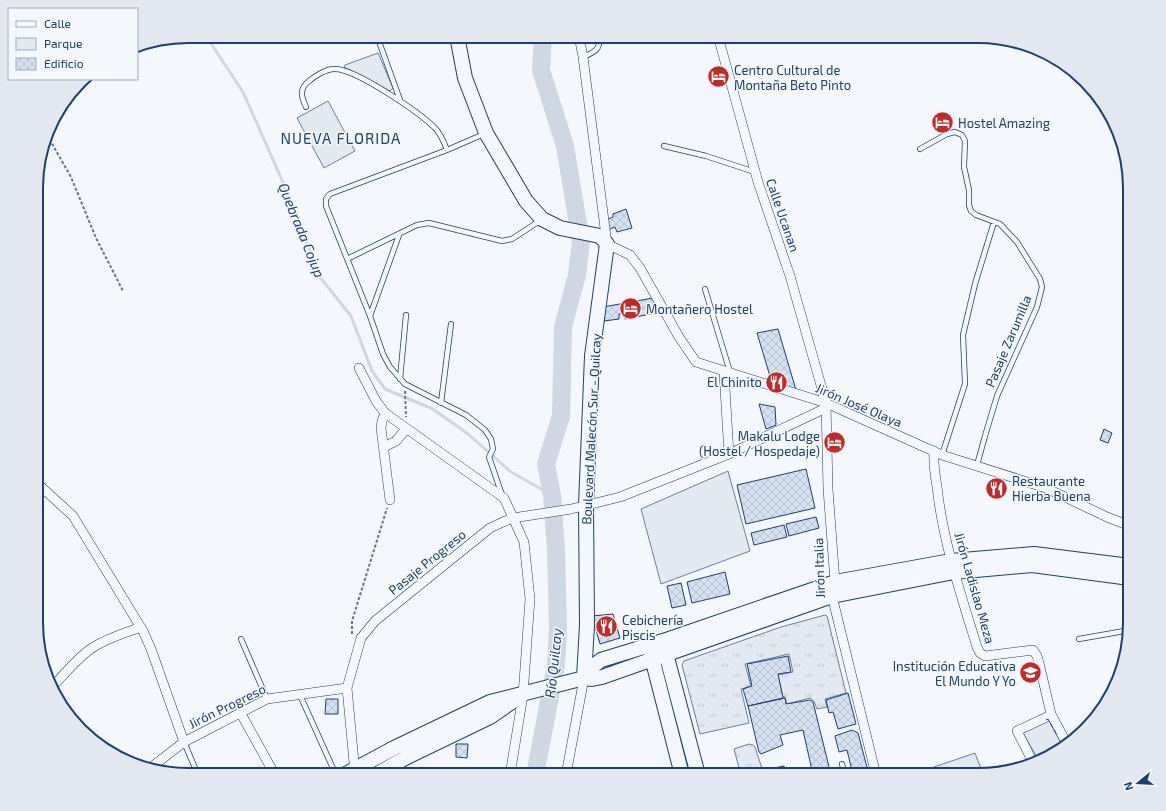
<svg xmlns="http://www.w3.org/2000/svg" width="1166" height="811" viewBox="0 0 1166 811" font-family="'Exo 2',sans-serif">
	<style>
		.grass { fill: url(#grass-tufts); stroke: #687fa3 }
		.green { fill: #e3e9f0; stroke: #687fa3 }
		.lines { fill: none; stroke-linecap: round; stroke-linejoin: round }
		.stream { stroke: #cfd7e4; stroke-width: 3 }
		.river { stroke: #cfd7e4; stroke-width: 18 }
		.building { fill: url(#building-cross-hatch); stroke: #1d3f73 }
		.service-casing { stroke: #1d3f73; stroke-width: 6 }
		.minor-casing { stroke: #1d3f73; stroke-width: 10 }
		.primary-casing { stroke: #1d3f73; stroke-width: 16 }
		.path { stroke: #5e769c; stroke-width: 2; stroke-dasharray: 3 2; stroke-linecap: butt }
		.service { stroke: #f4f7fb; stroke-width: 4.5 }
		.minor { stroke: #f4f7fb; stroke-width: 9 }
		.primary { stroke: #f4f7fb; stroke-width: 14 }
		.fence { stroke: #1d3f73; stroke-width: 1; stroke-dasharray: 5 2; stroke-linecap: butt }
		.labels { text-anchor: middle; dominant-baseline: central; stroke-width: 3; stroke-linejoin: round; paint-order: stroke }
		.poi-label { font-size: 13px; fill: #1d3f73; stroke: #f4f7fb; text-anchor: start }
		.street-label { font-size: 13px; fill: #1d3f73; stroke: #f4f7fb }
		.water-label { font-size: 14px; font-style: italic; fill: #1d3f73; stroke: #f4f7fb }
		.quarter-label { font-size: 15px; letter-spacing: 1px; fill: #1d3f73; stroke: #f4f7fb }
		.rim { fill: none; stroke: #1d3f73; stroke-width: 2 }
	</style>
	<defs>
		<pattern id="grass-tufts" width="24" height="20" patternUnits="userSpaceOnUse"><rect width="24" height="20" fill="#e3e9f0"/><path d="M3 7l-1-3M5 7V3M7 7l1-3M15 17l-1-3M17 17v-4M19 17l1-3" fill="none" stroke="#c2c9d1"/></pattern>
		<pattern id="building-cross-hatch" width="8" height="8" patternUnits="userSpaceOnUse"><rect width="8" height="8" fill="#d5e0f0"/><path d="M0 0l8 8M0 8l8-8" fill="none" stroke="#b6c1d1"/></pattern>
	</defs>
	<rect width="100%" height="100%" fill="#f4f7fb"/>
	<path class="grass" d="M825,615L827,616L846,693L825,699L827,707L817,709L814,701L810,698L787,704L785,697H783L778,675L793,672L789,654L745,664L751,686L741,689L749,723L700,734L682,665L684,661L781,627Z
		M665,671L691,775H685L659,672Z
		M749,744L753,745L755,747L764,775H741L734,749Z"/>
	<path class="green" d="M378,53L393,88L390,91L344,67L345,65Z
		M328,101L355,151L324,168L297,118Z
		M728,471L750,551L661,584L641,509Z
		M1048,719L1062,745L1045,759L1039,761L1023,733Z
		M975,753L983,774L930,775L928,769Z"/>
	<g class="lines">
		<path class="stream" d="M206,36L243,92L297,214L319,276L351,316L372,371L385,389L433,409L468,434L511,472L552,495"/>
		<path class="river" d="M535,775L556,665L558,628L556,549L552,495L546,464L561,416L563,327L577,275L581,242L565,146L541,70L543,36"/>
	</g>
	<path class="building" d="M626,209L632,228L617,232L615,227L608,230L606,220L613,217V214Z
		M653,298L661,312L625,319L624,313L619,314V319L604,321L603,307Z
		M778,329L796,390L772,383L757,333Z
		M759,404L775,407L776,425L766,429Z
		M1104,429L1112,433L1108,443L1100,440Z
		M806,469L815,508L746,524L737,485Z
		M816,517L819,528L789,536L786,524Z
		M784,525L787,537L754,545L751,533Z
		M725,572L730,594L692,603L687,582Z
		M681,583L686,605L672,608L667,586Z
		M613,614L620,638L600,644L592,616Z
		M788,656L791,672L778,674L783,698L748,706L743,689L752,686L747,664Z
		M848,693L856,724L838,729L833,712L829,713L826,700Z
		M785,698L786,704L810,700L813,702L831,775H813L803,730L780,735L783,745L761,754L759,752L748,706Z
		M326,699H338V714H325Z
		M852,730L858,733L869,775H853L847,750L839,752L835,736Z
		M456,744H468L467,758L456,757Z
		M784,766L786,775H770L769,769Z
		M452,770V775H411V774Z"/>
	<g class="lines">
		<defs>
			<path id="service" d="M377,36L400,100
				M583,57C595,52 600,50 600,36
				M306,107C301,96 299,89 309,81C315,76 326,69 334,69C355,68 420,113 435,128C441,134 444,142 447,150
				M484,134L447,150L330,194L326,199V206L370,316L383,354L390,367L405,384L466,415L485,430L491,439L493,449L489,457L502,495
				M664,146L706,156L755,172
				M920,149L947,134L955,132L962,135L965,141L964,167L969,190V205L971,211L976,215L1000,224L1017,242L1040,279L1042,287L1037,307L997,396L985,436L977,465
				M347,259L417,225L429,223L502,241L512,239L541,220
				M705,289L730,372
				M370,316L399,235
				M400,379L406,315
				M441,403L451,324
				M942,455L965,384L963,335L975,284L994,222
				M241,639L267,699
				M1079,639L1130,630
				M299,693L336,775
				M184,742L198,775
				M842,764L845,775"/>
			<path id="minor" d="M579,36L583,57L607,244L630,255L640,268L679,337L696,362L826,403L942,455L1046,488L1107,517L1130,526
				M718,36L758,182L790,276L826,403L828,489L835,582L832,596L876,775
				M359,368L376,401L385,413L504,498L524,542L530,599L523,695L510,775
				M724,372L729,454
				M385,413L382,421L381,428L390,500
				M384,447L396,441L406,429
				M934,451C933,463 935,475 937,487C943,542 961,595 977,647L980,653L985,656L1033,650L1037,656L1039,663L1051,714L1066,742
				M37,483L73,516L143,631L151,649L184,742
				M52,687C65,674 77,658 92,648C107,638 125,633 141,627
				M240,712L275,775
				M1033,762L1017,731L1051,715
				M149,769L184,742L267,699L347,688
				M355,773L347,688L361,638L375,621L490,528L503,522L513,518L571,509L620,497L729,454L826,408
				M566,775L584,678"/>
			<path id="primary" d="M457,36L465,78L486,133L526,201L542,219L560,228L600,236L607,244L592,356L586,505L587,625L584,678
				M664,646L698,775
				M650,650L682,775
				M584,678L592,667L601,660L663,641L835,582L951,561L1034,554L1130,566
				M344,775L394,748L490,702L584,678L592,679L602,677L832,596L954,572L1032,565L1130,578
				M375,775L407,757L490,717L516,699"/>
		</defs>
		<use href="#service" class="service-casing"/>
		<use href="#minor" class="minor-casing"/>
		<use href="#primary" class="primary-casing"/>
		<path class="path" d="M47,135L71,177L96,238L123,291
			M405,391L406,417
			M352,634V621L387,508"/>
		<use href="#service" class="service"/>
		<use href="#minor" class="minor"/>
		<use href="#primary" class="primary"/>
		<path class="fence" d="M1046,720L1048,719L1057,735"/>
	</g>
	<defs>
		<symbol id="hotel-disc" viewBox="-11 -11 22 22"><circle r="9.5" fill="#c62828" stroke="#f4f7fb"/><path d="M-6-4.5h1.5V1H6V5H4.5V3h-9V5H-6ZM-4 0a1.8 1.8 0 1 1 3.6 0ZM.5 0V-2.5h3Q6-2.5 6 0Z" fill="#fff"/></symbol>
		<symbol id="restaurant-disc" viewBox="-11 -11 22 22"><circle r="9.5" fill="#c62828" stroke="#f4f7fb"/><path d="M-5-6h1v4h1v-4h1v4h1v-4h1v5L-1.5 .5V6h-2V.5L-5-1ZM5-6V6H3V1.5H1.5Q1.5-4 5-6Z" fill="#fff"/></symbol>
		<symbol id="school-disc" viewBox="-11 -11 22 22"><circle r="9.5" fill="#c62828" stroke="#f4f7fb"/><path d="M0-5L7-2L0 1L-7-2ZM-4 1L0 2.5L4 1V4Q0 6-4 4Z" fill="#fff"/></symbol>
	</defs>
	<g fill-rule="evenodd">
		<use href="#hotel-disc" x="706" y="64" width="25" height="25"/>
		<use href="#hotel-disc" x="930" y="110" width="25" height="25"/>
		<use href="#hotel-disc" x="618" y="296" width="25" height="25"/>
		<use href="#restaurant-disc" x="764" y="370" width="25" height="25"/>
		<use href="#hotel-disc" x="822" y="430" width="25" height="25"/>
		<use href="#restaurant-disc" x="984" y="476" width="25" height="25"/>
		<use href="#restaurant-disc" x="594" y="614" width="25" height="25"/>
		<use href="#school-disc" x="1018" y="660" width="25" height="25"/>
	</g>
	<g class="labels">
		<g class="poi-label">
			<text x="734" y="70">Centro Cultural de<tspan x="734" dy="15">Montaña Beto Pinto</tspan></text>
			<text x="958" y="123">Hostel Amazing</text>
			<text x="646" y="309">Montañero Hostel</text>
			<text x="762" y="382" text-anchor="end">El Chinito</text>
			<text x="820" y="436" text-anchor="end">Makalu Lodge<tspan x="820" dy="15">(Hostel / Hospedaje)</tspan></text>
			<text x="1012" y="481">Restaurante<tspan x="1012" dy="15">Hierba Buena</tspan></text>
			<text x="622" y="620">Cebichería<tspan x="622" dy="15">Piscis</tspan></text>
			<text x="1016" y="666" text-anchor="end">Institución Educativa<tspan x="1016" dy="15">El Mundo Y Yo</tspan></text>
		</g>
		<g class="street-label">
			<text transform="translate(783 215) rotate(71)">Calle Ucanan</text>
			<text transform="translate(1008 341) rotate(-67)">Pasaje Zarumilla</text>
			<text transform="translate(859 405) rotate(23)">Jirón José Olaya</text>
			<text transform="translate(591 429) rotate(-87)">Boulevard Malecón Sur - Quilcay</text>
			<text transform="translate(427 562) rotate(-39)">Pasaje Progreso</text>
			<text transform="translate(819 568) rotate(-92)">Jirón Italia</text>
			<text transform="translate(975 588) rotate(74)">Jirón Ladislao Meza</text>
			<text transform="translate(227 706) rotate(-26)">Jirón Progreso</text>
		</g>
		<g class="water-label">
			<text transform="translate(302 230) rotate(68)">Quebrada Cojup</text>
			<text transform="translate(553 663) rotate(-84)">Río Quilcay</text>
		</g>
		<g class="quarter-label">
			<text x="341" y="138">NUEVA FLORIDA</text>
		</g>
	</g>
	<path d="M0 0H1166V811H0ZM188 43H978A145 145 0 0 1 1123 188V623A145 145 0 0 1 978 768H188A145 145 0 0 1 43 623V188A145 145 0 0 1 188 43Z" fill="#e3e8f0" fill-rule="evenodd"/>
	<path class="rim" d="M188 43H978A145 145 0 0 1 1123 188V623A145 145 0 0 1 978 768H188A145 145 0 0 1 43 623V188A145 145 0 0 1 188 43Z"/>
	<rect x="8" y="8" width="130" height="72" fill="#f4f7fb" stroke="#9eadc5"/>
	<rect x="16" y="21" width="20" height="6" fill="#f4f7fb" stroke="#9eadc5"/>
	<text x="44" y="28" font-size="12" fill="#1d3f73">Calle</text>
	<rect x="16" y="38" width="20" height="12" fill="#e3e9f0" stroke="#9eadc5"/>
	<text x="44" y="48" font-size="12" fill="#1d3f73">Parque</text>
	<rect x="16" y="58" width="20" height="12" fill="url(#building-cross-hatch)" stroke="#9eadc5"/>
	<text x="44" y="68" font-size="12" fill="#1d3f73">Edificio</text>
	<g transform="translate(1138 783) rotate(252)" stroke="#f4f7fb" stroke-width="3" paint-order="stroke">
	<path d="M0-3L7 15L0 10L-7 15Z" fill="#1d3f73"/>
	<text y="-6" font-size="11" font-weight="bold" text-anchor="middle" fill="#1d3f73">N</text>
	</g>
</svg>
